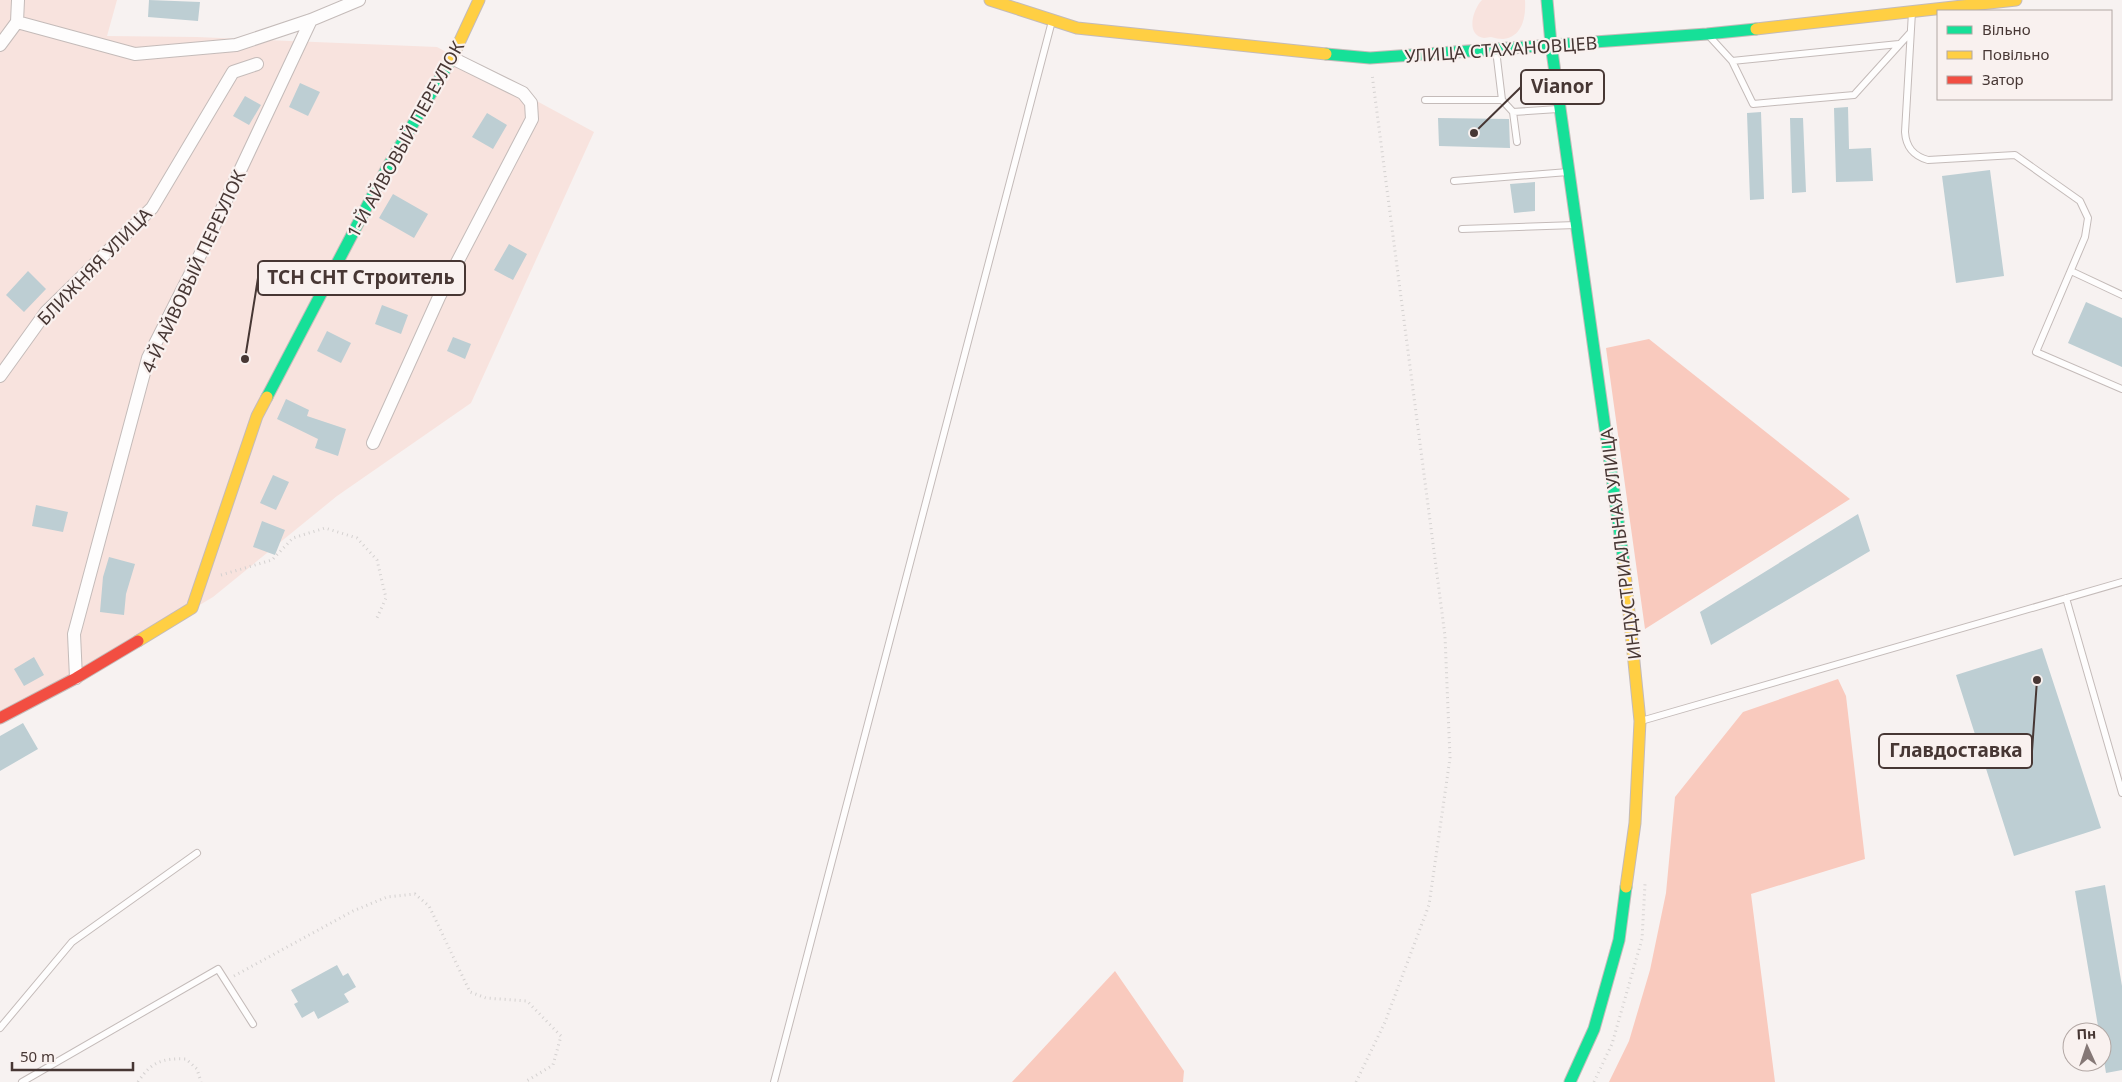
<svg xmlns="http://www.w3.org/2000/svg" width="2122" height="1082" viewBox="0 0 2122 1082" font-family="'Noto Sans',sans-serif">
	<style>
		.green { fill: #f8e3de }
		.forest { fill: #f9cabe }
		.building { fill: #bdced3 }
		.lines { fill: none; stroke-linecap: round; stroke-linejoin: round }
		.lane-casing { stroke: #c4bbb9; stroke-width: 8 }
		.street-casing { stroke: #c4bbb9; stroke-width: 14 }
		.fast-casing { stroke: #c4bbb9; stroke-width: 13 }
		.slow-casing { stroke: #c4bbb9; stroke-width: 13 }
		.jam-casing { stroke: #c4bbb9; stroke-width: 13 }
		.path { stroke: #d4d1d0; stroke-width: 3; stroke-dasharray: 1 4; stroke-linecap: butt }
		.lane { stroke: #fefdfd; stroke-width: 6 }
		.street { stroke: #fefdfd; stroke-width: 12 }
		.fast { stroke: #16e098; stroke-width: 11 }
		.slow { stroke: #ffcf43; stroke-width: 11 }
		.jam { stroke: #f24e42; stroke-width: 11 }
		.labels { text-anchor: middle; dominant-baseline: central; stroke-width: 4.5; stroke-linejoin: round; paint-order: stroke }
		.street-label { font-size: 18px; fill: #473734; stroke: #f9f1ef }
		.leader { fill: none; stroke: #473734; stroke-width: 2 }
		.callout-dot { fill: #473734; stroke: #f9f1ef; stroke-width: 2 }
		.callout { fill: #f9f1ef; stroke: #473734; stroke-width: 2 }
		.callout-label { font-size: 19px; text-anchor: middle; font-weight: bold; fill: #473734 }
	</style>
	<rect width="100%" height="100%" fill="#f7f2f1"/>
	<path class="green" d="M0,0H117L107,36L197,37L437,47L594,132L471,403L337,496L213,597L0,725Z
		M1482,0H1525C1526,16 1523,37 1503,39C1499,39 1495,38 1491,37C1489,37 1486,38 1484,38C1465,35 1473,9 1482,0Z"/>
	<path class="forest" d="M1649,339L1850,499L1645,629L1606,348Z
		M1838,679L1846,696L1865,859L1751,894L1775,1082H1609L1629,1041L1650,970L1666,893L1675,797L1743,712Z
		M1115,971L1184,1071L1183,1082H1012Z"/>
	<path class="building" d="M149,0L200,2L198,21L148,17Z
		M300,83L320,92L308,116L289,107Z
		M245,96L261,105L249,125L233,116Z
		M1848,107L1849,149L1871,148L1873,181L1836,182L1834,108Z
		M1761,112L1764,199L1750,200L1747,113Z
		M487,113L507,125L493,149L472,137Z
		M1438,118L1509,119L1510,148L1439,146Z
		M1790,118H1803L1806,192L1792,193Z
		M1990,170L2004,276L1956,283L1942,176Z
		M1535,182V211L1514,213L1510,184Z
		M393,194L428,214L414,238L379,218Z
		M509,244L527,254L513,280L494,270Z
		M28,271L46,289L24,312L6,295Z
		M2086,302L2122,318V367L2068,343Z
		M382,305L408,315L401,334L375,324Z
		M327,331L351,343L341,363L317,351Z
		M453,337L471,344L465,359L447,351Z
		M286,399L309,410L307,416L346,429L338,456L315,448L318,439L277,419Z
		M273,475L289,482L276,510L260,503Z
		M36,505L68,512L63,532L32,526Z
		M1858,514L1870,551L1711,645L1700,612Z
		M262,521L285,530L275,555L253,547Z
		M109,557L135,564L126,594L124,615L100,612L103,577Z
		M2042,648L2101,828L2014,856L1956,675Z
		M34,657L44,675L24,686L14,669Z
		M23,723L38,749L0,771V736Z
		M2105,885L2122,986V1070L2106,1073L2102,1048V1032H2099L2075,891Z
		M337,965L343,976L348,973L356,987L344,994L349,1002L318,1019L314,1011L302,1018L294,1004L298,1002L291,990Z"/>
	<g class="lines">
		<defs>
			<path id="lane" d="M1912,12L1905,132C1906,148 1914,156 1928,160L2015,155L2080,201L2088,218L2085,237L2036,352L2122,389
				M1710,37L1732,61L1753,104L1854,95L1910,33
				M1496,50L1502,100L1513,112L1558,109
				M1732,61L1899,44
				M1425,100H1502
				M1513,112L1517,142
				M1454,181L1568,172
				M1462,229L1576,225
				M2071,271L2122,295
				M2066,598L2122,793
				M1641,721L2122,582
				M0,1028L72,942L197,853
				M22,1082L218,969L253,1024
				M774,1082L1052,21"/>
			<path id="street" d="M17,22L135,54L236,45L311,20L359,0
				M0,45L17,22L18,0
				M0,376L46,312L152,208L233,72L257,64
				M373,443L439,297L532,119L531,103L523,93L452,58
				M76,678L74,634L148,358L205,245L311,20"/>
			<path id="fast" d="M1547,0L1551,44L1624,563
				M1326,54L1370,58L1707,34L1756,29
				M267,397L387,168L452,58
				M1570,1082L1594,1029L1619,940L1626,887"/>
			<path id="slow" d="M990,0L1077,28L1326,54
				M1756,29L2016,0
				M452,58L479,0
				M1624,563L1640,721L1635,823L1626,887
				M138,641L192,608L257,416L267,397"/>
			<path id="jam" d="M0,718L76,678L138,641"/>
		</defs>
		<use href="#lane" class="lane-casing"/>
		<use href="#street" class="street-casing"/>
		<use href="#fast" class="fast-casing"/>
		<use href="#slow" class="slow-casing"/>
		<use href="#jam" class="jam-casing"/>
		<path class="path" d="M221,575L272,560L293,538L325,528L357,538L377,560L386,598L376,620
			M234,976L353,911L387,897L415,894L429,906L470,992L486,998L527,1001L561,1036L553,1065L525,1082
			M138,1082C151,1062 162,1058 186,1059L197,1069L201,1082
			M1356,1082L1385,1022L1429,905L1450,758L1445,636L1372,74
			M1594,1082L1612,1044L1642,939L1645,884"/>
		<use href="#lane" class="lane"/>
		<use href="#street" class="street"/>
		<use href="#fast" class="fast"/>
		<use href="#slow" class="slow"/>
		<use href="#jam" class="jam"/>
	</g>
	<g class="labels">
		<g class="street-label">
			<text transform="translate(1501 49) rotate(-4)">УЛИЦА СТАХАНОВЦЕВ</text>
			<text transform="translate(405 139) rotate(-61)">1-Й АЙВОВЫЙ ПЕРЕУЛОК</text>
			<text transform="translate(94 266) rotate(-46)">БЛИЖНЯЯ УЛИЦА</text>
			<text transform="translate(193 271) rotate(-65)">4-Й АЙВОВЫЙ ПЕРЕУЛОК</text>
			<text transform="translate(1620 544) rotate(-97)">ИНДУСТРИАЛЬНАЯ УЛИЦА</text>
		</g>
	</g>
	<path class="leader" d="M1474 133L1521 87M245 359L258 278M2037 680L2032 751"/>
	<g class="callout-dot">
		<circle cx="1474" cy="133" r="5"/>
		<circle cx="245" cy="359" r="5"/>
		<circle cx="2037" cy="680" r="5"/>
	</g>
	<g class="callout">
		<rect x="1521" y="70" width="83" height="34" rx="5"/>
		<rect x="258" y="261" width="207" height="34" rx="5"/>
		<rect x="1879" y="734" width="153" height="34" rx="5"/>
	</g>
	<g class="callout-label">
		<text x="1562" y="93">Vianor</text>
		<text x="361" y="284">ТСН СНТ Строитель</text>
		<text x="1956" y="757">Главдоставка</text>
	</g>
	<rect x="1937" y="10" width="175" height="90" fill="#f9f1ef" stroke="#b2a7a4"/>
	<rect x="1947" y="26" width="25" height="8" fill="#16e098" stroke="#b2a7a4"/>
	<text x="1982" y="35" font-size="15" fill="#473734">Вільно</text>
	<rect x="1947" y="51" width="25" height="8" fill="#ffcf43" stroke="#b2a7a4"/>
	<text x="1982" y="60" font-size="15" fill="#473734">Повільно</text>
	<rect x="1947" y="76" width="25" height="8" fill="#f24e42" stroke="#b2a7a4"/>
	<text x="1982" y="85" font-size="15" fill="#473734">Затор</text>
	<g transform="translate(2087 1047) rotate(357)"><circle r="24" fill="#f9f1ef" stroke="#b2a7a4"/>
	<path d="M0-4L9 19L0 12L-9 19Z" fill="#857876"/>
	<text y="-8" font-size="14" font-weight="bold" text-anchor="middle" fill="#473734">Пн</text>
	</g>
	<path d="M12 1062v8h121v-8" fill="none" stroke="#473734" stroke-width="2.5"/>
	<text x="20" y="1062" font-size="15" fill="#473734" stroke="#f9f1ef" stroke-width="4" paint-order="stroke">50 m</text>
</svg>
